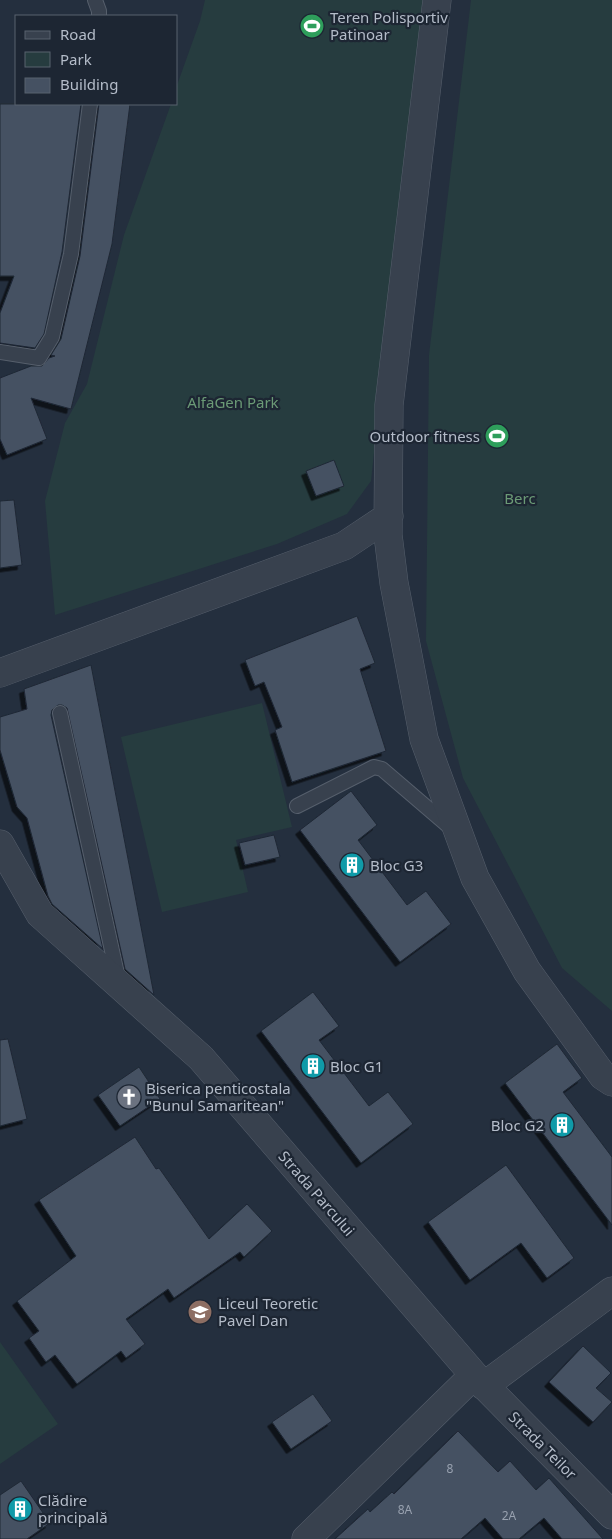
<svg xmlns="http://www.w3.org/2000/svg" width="612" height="1539" viewBox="0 0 612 1539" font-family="'Noto Sans',sans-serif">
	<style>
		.green { fill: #263c3f }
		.building { fill: #455162; stroke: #1f2835; filter: url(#shadow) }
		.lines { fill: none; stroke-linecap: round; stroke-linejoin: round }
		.lane-casing { stroke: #565f6c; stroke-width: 16 }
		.street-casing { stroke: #565f6c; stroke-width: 29 }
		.lane { stroke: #38414e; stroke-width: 14 }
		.street { stroke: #38414e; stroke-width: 28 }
		.labels { text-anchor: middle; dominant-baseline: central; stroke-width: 4.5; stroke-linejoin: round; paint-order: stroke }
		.number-label { font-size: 12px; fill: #98a1af }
		.poi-label { font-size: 15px; fill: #b4bcc9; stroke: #1d2633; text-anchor: start }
		.park-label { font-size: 15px; fill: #6b9a76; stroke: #1d2633 }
		.street-label { font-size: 15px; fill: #b4bcc9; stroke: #1d2633 }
	</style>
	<defs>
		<filter id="shadow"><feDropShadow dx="-4.5" dy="4.5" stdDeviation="0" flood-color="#0009"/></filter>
	</defs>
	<rect width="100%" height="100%" fill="#242f3e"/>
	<path class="green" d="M205,0H432L385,349L371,481L347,514L277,544L55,615L45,501L65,423L87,384L124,235L171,104H176V88L200,21Z
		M471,0H612V1011L562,968L463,778L426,641L429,355Z
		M262,703L292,827L236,840L248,892L162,912L121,737Z
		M0,1342L58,1424L0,1464Z"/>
	<path class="building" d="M0,104H81L62,252L44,334L35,348L0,343V313L14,276H0Z
		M99,104H130L112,244L71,409L31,398L47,439L7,455L0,439V378L31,366H42L49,358L55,356L51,355L61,339L80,256Z
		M334,460L344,486L316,496L306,471Z
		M14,500L22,565L0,568V501Z
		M357,616L375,663L360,669L386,751L292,782L275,730L282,727L264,682L255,686L245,660Z
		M91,665L154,995L125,969L67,708L62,705H58L52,710L51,715L103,949L52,904L48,896L27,818L17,807L0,750V717L27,709L24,689Z
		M351,791L377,825L358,840L407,905L426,891L451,924L400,962L300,830Z
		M274,835L280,857L245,865L239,843Z
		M313,992L339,1026L319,1040L369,1106L388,1092L413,1124L361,1163L261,1031Z
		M8,1039L27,1119L0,1126V1040Z
		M557,1044L582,1078L563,1092L612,1157V1225L505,1083Z
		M139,1067L160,1099L120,1126L98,1095Z
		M135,1137L156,1169L159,1168L209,1239L247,1204L272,1231L244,1257L240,1252L174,1298L168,1289L126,1319L145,1344L126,1358L121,1351L77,1384L55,1355L46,1362L29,1338L39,1331L17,1301L76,1256L39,1200Z
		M506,1165L574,1258L547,1278L521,1243L470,1280L428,1222Z
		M583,1346L611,1373L596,1388L612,1402L593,1422L549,1382Z
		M313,1394L332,1421L291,1449L272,1422Z
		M458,1431L498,1472L510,1461L536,1490L549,1478L603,1539H562L544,1518L519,1539H503L485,1518L461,1539H335L368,1509L370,1512L392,1492L394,1494Z
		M21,1481L50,1523L27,1539H0V1495Z"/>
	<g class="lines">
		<defs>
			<path id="lane" d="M95,0L99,11V16
				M0,352L39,358L52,337L71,254L90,104
				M60,713L118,978
				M297,806L374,767L382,769L452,829"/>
			<path id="street" d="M437,0L389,405L388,535L394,583L424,739L475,878L527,971L603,1076L612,1082
				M0,673L344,546L389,516
				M0,844L40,914L201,1058L474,1375L306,1539
				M474,1375L612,1515
				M484,1386L612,1291"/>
		</defs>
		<use href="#lane" class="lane-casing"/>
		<use href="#street" class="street-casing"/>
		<use href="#lane" class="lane"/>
		<use href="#street" class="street"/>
	</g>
	<defs>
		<symbol id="stadium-disc" viewBox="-11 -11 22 22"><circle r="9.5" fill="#2e9e5b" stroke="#1d2633"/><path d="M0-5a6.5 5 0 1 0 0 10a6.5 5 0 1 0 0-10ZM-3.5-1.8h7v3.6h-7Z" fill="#fff"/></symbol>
		<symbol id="building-disc" viewBox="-11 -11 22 22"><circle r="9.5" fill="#0f9aa8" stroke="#1d2633"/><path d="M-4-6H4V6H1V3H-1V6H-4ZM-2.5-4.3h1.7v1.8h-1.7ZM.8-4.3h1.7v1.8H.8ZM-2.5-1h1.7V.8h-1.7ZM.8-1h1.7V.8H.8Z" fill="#fff"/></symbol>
		<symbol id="church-disc" viewBox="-11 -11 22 22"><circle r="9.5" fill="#6b7280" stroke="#1d2633"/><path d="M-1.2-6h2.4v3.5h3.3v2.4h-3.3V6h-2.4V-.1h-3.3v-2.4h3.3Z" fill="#fff"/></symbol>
		<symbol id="school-disc" viewBox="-11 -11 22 22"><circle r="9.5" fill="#8d6e63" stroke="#1d2633"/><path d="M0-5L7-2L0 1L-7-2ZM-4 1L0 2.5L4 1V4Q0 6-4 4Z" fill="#fff"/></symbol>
	</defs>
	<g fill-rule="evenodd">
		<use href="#stadium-disc" x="298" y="12" width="28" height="28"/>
		<use href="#stadium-disc" x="483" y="422" width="28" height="28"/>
		<use href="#building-disc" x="338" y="851" width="28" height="28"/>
		<use href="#building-disc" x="299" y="1052" width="28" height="28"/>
		<use href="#church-disc" x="115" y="1083" width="28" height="28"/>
		<use href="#building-disc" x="548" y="1111" width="28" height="28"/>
		<use href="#school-disc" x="186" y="1298" width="28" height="28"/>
		<use href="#building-disc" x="6" y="1495" width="28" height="28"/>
	</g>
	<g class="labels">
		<g class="number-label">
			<text x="450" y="1468">8</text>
			<text x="405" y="1509">8A</text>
			<text x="509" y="1515">2A</text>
		</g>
		<g class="poi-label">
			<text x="330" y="17">Teren Polisportiv<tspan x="330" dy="17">Patinoar</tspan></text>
			<text x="480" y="436" text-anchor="end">Outdoor fitness</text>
			<text x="370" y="865">Bloc G3</text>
			<text x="330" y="1066">Bloc G1</text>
			<text x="146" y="1088">Biserica penticostala<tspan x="146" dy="17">"Bunul Samaritean"</tspan></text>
			<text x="544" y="1125" text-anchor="end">Bloc G2</text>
			<text x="218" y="1303">Liceul Teoretic<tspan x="218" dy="17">Pavel Dan</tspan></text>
			<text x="38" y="1500">Clădire<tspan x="38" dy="17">principală</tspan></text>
		</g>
		<g class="park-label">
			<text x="233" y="402">AlfaGen Park</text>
			<text x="520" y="498">Berc</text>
		</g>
		<g class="street-label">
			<text transform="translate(317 1193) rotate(49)">Strada Parcului</text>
			<text transform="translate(543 1445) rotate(45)">Strada Teilor</text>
		</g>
	</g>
	<rect x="15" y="15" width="162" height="90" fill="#1d2633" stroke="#59626f"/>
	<rect x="25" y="31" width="25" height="8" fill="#38414e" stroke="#59626f"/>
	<text x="60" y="40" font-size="15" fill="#b4bcc9">Road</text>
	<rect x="25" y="52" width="25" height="15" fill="#263c3f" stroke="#59626f"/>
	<text x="60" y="65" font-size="15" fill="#b4bcc9">Park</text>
	<rect x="25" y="78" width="25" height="15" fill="#455162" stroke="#59626f"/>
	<text x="60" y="90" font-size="15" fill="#b4bcc9">Building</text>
</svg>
